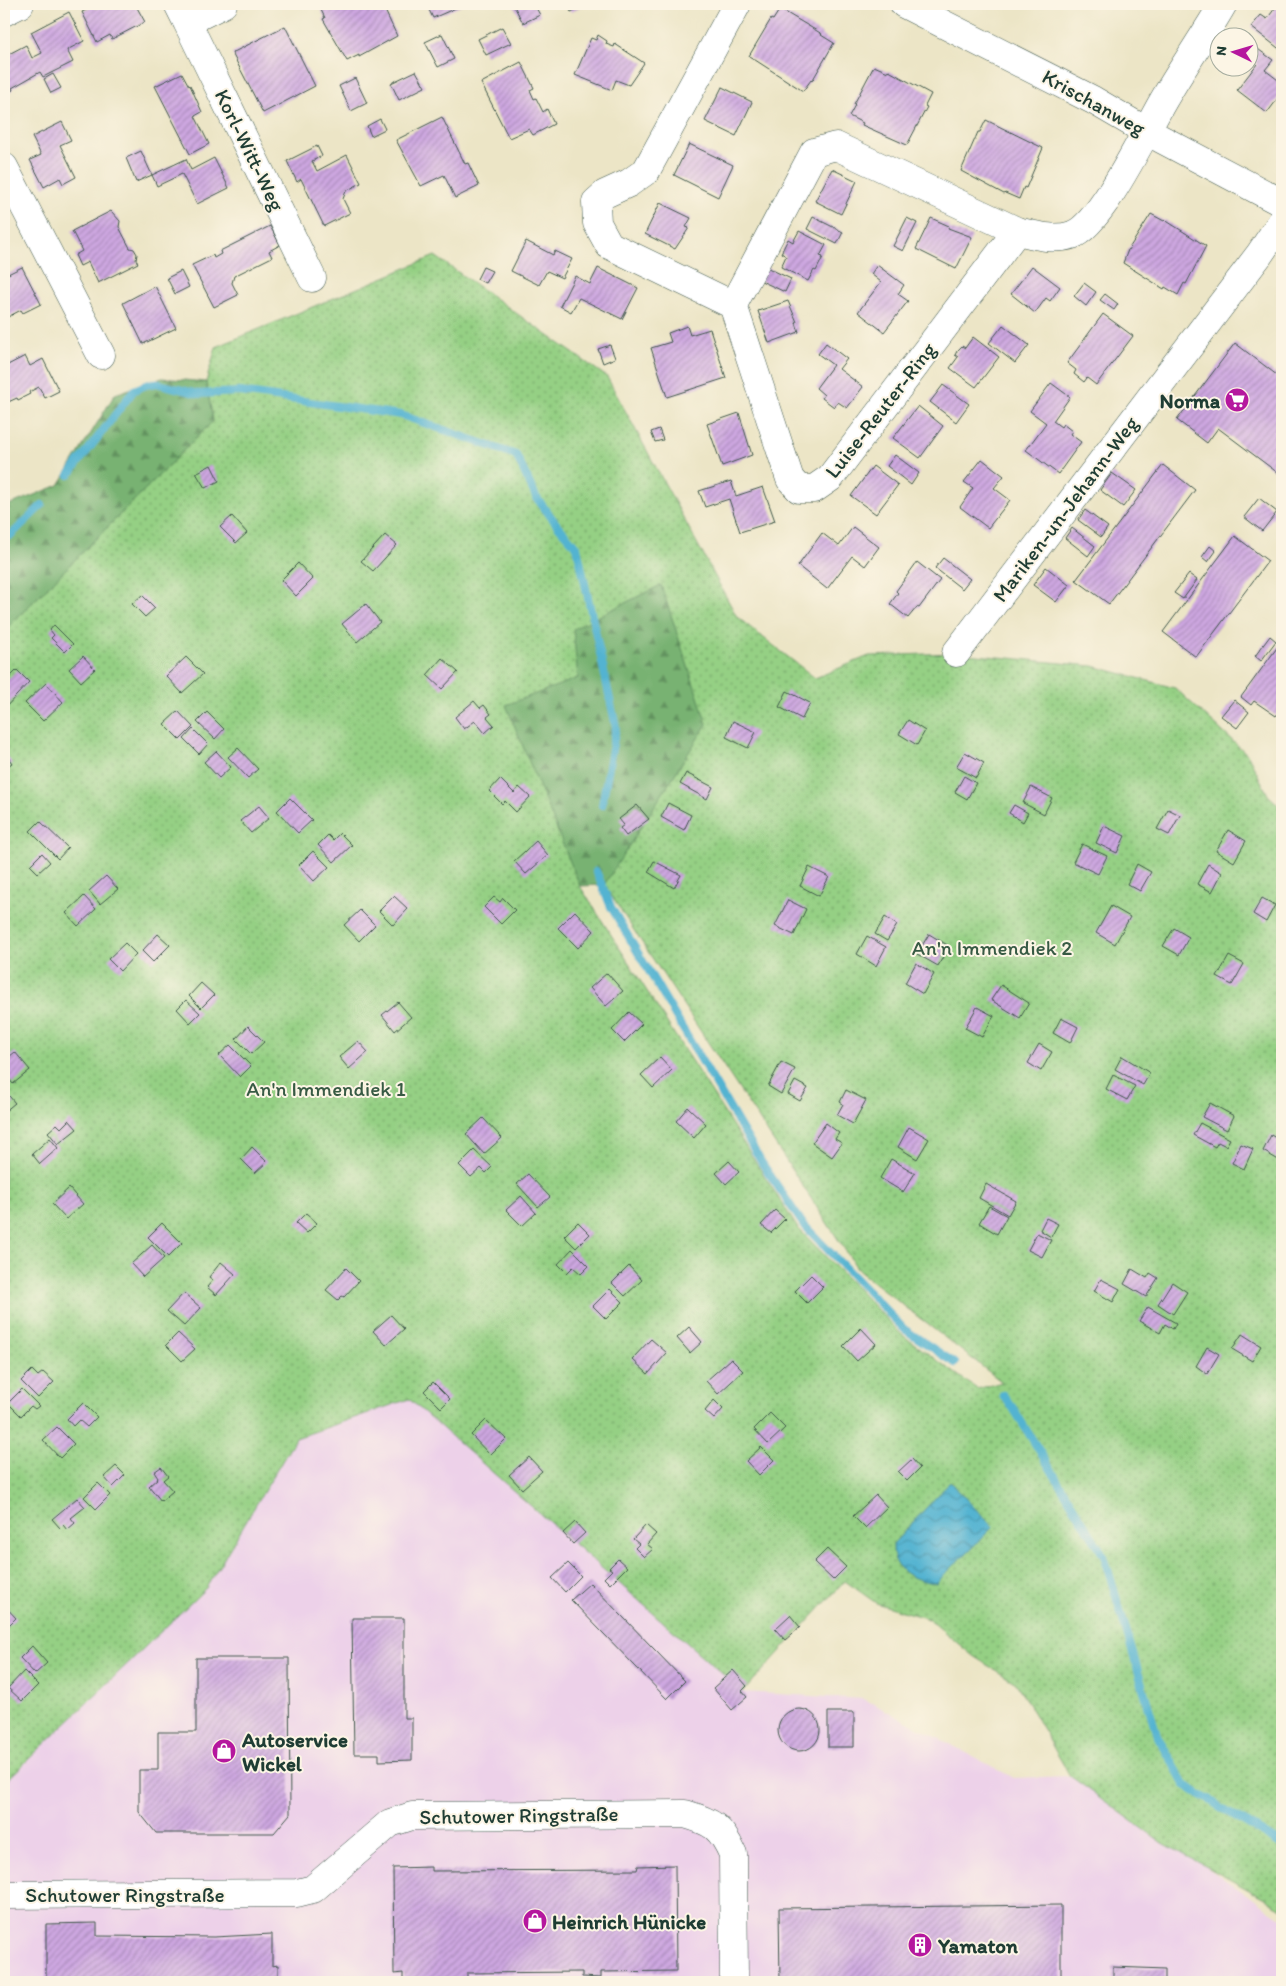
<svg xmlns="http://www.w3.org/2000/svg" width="1286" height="1986" viewBox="0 0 1286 1986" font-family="Itim,sans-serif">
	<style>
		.built { fill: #edd1e9 }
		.green { fill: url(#green-dots); stroke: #5a865c; fill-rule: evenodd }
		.forest { fill: url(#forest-firs); stroke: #4c7853 }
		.water { fill: url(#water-waves); stroke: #397882 }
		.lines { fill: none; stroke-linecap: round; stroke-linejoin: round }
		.stream { stroke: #53b3d1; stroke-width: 8 }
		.building { fill: url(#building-hatch) }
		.minor-casing { stroke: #3e564a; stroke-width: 29 }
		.minor { stroke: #fff; stroke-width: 28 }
		.labels { text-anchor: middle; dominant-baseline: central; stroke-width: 4; stroke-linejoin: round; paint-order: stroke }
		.street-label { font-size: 21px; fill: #1f3d34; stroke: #fcf5e5 }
		.poi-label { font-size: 21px; font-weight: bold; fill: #1f3d34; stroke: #fcf5e5; text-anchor: start }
		.park-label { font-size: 21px; fill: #375a44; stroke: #fcf5e5 }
	</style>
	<defs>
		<pattern id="green-dots" width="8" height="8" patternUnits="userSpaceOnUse" patternTransform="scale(1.25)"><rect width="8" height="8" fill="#95d084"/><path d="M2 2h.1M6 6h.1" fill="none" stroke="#79aa6d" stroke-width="1.8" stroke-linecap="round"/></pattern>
		<pattern id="forest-firs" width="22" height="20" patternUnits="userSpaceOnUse" patternTransform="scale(1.25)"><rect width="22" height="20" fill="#78b272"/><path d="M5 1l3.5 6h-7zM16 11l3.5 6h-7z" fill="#62925e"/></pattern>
		<pattern id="water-waves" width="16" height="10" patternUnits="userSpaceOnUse" patternTransform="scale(1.25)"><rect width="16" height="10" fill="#53b3d1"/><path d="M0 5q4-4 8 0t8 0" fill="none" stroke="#4493aa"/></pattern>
		<pattern id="building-hatch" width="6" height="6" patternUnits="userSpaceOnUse" patternTransform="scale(1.25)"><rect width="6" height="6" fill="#cea7e1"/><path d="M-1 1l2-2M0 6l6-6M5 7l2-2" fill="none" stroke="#a789b7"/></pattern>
	</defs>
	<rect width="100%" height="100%" fill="#fcf5e5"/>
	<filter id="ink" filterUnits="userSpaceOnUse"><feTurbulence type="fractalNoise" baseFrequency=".02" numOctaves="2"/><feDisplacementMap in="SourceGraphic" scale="10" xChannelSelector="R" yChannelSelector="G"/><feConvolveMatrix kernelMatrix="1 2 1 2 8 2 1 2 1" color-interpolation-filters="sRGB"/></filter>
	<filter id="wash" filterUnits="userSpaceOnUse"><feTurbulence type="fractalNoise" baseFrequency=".0096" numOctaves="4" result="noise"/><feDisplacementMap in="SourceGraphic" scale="20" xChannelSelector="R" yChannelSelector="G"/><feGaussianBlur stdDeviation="1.12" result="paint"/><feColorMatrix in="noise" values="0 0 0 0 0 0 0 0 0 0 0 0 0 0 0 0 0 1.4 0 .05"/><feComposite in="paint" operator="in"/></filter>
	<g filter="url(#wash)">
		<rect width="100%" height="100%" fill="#ece5c6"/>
		<path class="built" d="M409,1399L743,1692L864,1699L1014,1778L1070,1776L1282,1918V1982H4V1783L206,1588L296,1438Z"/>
		<path class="green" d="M435,256L607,377L737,617L815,678L869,656L956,653L1093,666L1175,688L1248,755L1268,795L1282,808V1908L1163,1843L1070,1776L1016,1683L973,1656L929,1619L876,1603L845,1581L743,1692L409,1399L296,1438L206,1588L4,1783V628L213,421L206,382L216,347ZM585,815L604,885L859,1271L1002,1382L977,1389L901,1334L797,1227L580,886Z"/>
		<path class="forest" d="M162,378L206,382L213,421L4,631V507L59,485L115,394Z
			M661,585L707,724L604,885L580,886L506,705L578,678L573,629Z"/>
		<path class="water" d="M950,1482L993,1527L936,1583C920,1581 902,1576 895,1560C893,1556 893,1548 893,1544Z"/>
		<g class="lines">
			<path class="stream" d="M69,475L134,390L146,385L156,383L198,394L240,392L401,415L516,455L536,497L558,526L577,547L616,727L602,805
				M4,534L10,536L42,505
				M596,871L611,907L762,1163L803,1224L904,1329L955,1363
				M1003,1395L1013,1408L1104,1556L1157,1735L1185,1785L1282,1845"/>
		</g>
		<g id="blocks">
			<path class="building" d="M106,4H135L145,22L112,39L110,35L97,42L82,12L94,6L96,9Z
				M318,4H382L397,36L359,57V55L347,61L323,19L325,18Z
				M426,4H465L433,18Z
				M513,4H534L540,15L523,23Z
				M567,4H587L571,12Z
				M1278,4H1282V51L1251,27L1261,15L1267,19Z
				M780,9L822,34L821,35L834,43L812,81L811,80L803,91L749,56L771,19L773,20Z
				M69,12L84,41L67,50L73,62L43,77L40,72L12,88L13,90L4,94V49L7,55L26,45L32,58L42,53L31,32Z
				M285,26L315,86L263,113L232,53Z
				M502,27L511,43L486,55L478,39Z
				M442,34L454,59L438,67L425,42Z
				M598,35L607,41L606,44L614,47L615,44L644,63L629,85L616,80L612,90L575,75L591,38L596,40Z
				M1248,42L1273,60L1265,70L1282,83V93L1267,113L1237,90L1257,64L1248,58Z
				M521,62L534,88L530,90L534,99L536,98L543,112L547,109L554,124L533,135L529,129L509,138L481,83Z
				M874,66L888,72L889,71L931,94L925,106L927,107L907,145L862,125L863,123L849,116L855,105L854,104Z
				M416,71L425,87L399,100L391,83Z
				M182,73L189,86L190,85L202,112L195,116L209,144L190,154L155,86Z
				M53,74L61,88L51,93L44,79Z
				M355,78L367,103L351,111L339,86Z
				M722,87L752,102L736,136L705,121Z
				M442,117L465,164L468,163L479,186L455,198L444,175L421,186L396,140Z
				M380,119L385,129L371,136L367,126Z
				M986,120L1043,148L1026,188L1024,187L1019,199L1005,193L1004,194L961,171L978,132H980Z
				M62,122L71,140L60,145L76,177L63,184L60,178L44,187L30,160L41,155L32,137Z
				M689,144L733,165L718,197L674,175Z
				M317,146L322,156L312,161L317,171L347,155L361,183L346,191L343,199L350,213L324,226L301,179L297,182L287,161Z
				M141,151L152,175L136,182L126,158Z
				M214,158L229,188L197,204L182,174L157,186L152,175L186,159L191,170Z
				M832,169L857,181L841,214L815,201Z
				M660,203L691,218L686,227L689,228L675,249L645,234Z
				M111,211L120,221L119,227L130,248L134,249L137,254L136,260L138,263L98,283L88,262L80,266L75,255L82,251L72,231Z
				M1151,214L1164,221L1165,220L1206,246L1186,284L1184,283L1178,295L1165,287L1164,289L1123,263L1128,250Z
				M813,217L843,232L837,244L807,229Z
				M907,218L917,223L903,251L893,246Z
				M931,218L949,226L948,228L972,237L956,269L916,249Z
				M270,226L280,245L269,251L272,257L234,276L232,283L238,295L214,307L192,265L213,255L214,258L221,254L220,251Z
				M799,231L826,245L820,256L823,257L816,271L814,270L808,281L781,267L786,256L781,253L788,239L793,242Z
				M526,241L553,255L555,251L572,259L562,278L547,271L539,285L511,271Z
				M877,265L904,285L898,294L908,301L884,332L858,312L881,282L871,274Z
				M1032,266L1060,287L1050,301L1046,298L1035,313L1011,294Z
				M22,267L41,304L23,313L21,310L4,319V280L5,279L4,276Z
				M483,267L492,271L485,283L477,279Z
				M766,267L791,279L785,292L759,280Z
				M598,268L638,288L622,319L579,298L571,312L560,306L575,276L590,284Z
				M181,271L189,287L175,294L167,278Z
				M1084,283L1096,292L1086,306L1074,296Z
				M155,286L176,328L143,344L123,303Z
				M1105,294L1118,304L1114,310L1100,300Z
				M788,301L797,322L796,323L799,332L769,343L758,311Z
				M1103,314L1133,336L1096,385L1087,378L1084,382L1074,374L1076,370L1067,363Z
				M1003,325L1029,345L1015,363L989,343Z
				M687,326L690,335L710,329L726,378L667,397L651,348L671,342L668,333Z
				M973,337L999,357L976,387L950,368L958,357L955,355L957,351L962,346L965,348Z
				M826,343L847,359L839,369L863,387L847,408L838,402L834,407L822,398L824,395L816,388L833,365L818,354Z
				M1235,343L1282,379V476L1218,428L1207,443L1177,420Z
				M610,345L615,358L603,363L598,349Z
				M25,356L30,366L43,359L59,391L45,398L39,387L29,392L30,394L18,400L17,398L6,403L4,398V367Z
				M1051,383L1070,397L1053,421L1061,427L1063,424L1072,431L1070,434L1081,442L1058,474L1026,450L1046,423L1030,411Z
				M943,385L969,404L956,422L930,402Z
				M918,406L943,426L920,458L893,438Z
				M739,413L752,455L722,466L707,424Z
				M659,429L663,440L655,442L651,432Z
				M895,455L919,473L911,485L887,466Z
				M982,459L1004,476L994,488L1010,500L988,528L960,507L973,488L964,482Z
				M211,465L219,481L205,488L196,473Z
				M1163,465L1195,490L1109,604L1076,580Z
				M873,466L898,485L876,514L851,496Z
				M1112,473L1136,490L1123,507L1100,490Z
				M731,481L736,496L763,487L775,521L740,532L729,499L705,507L699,491Z
				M1259,498L1277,512L1262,531L1244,517Z
				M1085,510L1108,527L1101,537L1078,520Z
				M232,516L247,533L236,543L220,527Z
				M853,527L879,547L865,566L852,556L827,589L798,566L822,533L839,546Z
				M1072,528L1095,546L1088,556L1065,538Z
				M385,535L397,545L373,571L361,561Z
				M1235,536L1268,561L1196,657L1163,632Z
				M1210,546L1216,551L1208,562L1202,557Z
				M943,558L970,579L962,589L935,568Z
				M917,562L940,580L919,608L917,607L908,618L890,604L898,593L896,591Z
				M298,563L313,579L296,596L281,580Z
				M1046,567L1069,585L1056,602L1033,585Z
				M1189,574L1197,580L1183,599L1174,593Z
				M142,595L155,608L145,617L132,604Z
				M366,604L380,622L357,642L342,624Z
				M54,625L73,644L65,652L51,638L54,635L50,630Z
				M1270,636L1276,641L1261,661L1255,656Z
				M1282,641V708L1276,716L1254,701L1251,705L1241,697Z
				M83,656L95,669L81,682L69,669Z
				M186,657L203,674L182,693L166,676Z
				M442,658L458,672L442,689L427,675Z
				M17,670L29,682L4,709V677L7,680Z
				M46,683L63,702L43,721L25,703Z
				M787,691L810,703L802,719L779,707Z
				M1234,700L1249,712L1237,728L1221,716Z
				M474,701L480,708L484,705L491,714L487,717L494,725L485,733L475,721L464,729L455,717Z
				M178,711L193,727L180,740L164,724Z
				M207,712L224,729L215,739L197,722Z
				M908,720L925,731L917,745L899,734Z
				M733,721L756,732L748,748L726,737Z
				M193,729L208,744L199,754L184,739Z
				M238,748L258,769L248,778L228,757Z
				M216,751L231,767L219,778L204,762Z
				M4,752L12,763L4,769Z
				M965,752L984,763L976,778L956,767Z
				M686,773L713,787L707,799L680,784Z
				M964,776L976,783L967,799L955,792Z
				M500,779L514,793L519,787L530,797L516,812L505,801L502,804L489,791Z
				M1031,787L1052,798L1044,814L1023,803Z
				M290,798L312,820L298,833L277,811Z
				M668,803L691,815L684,830L661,817Z
				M637,805L649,819L626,836L620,828L624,825L619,819Z
				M1014,805L1028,813L1023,822L1009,813Z
				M259,806L269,818L251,833L240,821Z
				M1168,809L1180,815L1169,835L1157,829Z
				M40,821L68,848L58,859L30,831Z
				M1104,826L1125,836L1117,853L1096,843Z
				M1228,830L1246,841L1234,862L1216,851Z
				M340,833L352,845L334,862L318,845L328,835L333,840Z
				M536,841L548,855L526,874L514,861Z
				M1082,844L1107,856L1098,874L1073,862Z
				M313,851L329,867L314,881L299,865Z
				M42,853L50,862L38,873L30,865Z
				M654,861L681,875L674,888L648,872Z
				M1137,864L1151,872L1140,891L1127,884Z
				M1208,864L1222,873L1212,892L1197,884Z
				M809,867L829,877L819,896L800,886Z
				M106,876L118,889L100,904L89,891Z
				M84,896L96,909L78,926L66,913Z
				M394,896L408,909L393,925L379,911Z
				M494,897L500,902L503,898L515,910L501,924L484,907Z
				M1262,898L1275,905L1266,922L1253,914Z
				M788,900L806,909L794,935L775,926Z
				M1111,906L1130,917L1115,944L1096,933Z
				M360,910L375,925L359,941L344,925Z
				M575,911L594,931L578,948L558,928Z
				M885,917L897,925L887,941L875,934Z
				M1174,928L1189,937L1179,955L1163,946Z
				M158,934L170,945L153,962L142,951Z
				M929,934L949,946L938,966L917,954Z
				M867,936L886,947L876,966L857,954Z
				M125,943L136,954L120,971L108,959Z
				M1229,956L1244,964L1232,985L1217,977Z
				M916,963L934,974L923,994L905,983Z
				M607,973L623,991L606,1006L590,988Z
				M201,983L214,995L201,1008L189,996Z
				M1001,985L1029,1003L1020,1018L991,1000Z
				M186,1000L200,1013L190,1023L177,1009Z
				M398,1002L411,1017L395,1031L382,1015Z
				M977,1007L994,1016L982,1037L965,1028Z
				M629,1012L642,1024L624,1042L612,1030Z
				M1061,1018L1078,1027L1070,1043L1053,1033Z
				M248,1026L264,1042L251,1054L236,1039Z
				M358,1041L368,1052L349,1069L339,1057Z
				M1039,1044L1052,1052L1041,1071L1028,1063Z
				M230,1045L251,1066L240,1077L219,1055Z
				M15,1052L30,1070L13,1084L4,1073V1061Z
				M1122,1056L1150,1073L1143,1085L1115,1069Z
				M660,1057L672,1070L653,1088L641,1075Z
				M781,1062L795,1069L781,1094L768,1086Z
				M1113,1075L1135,1086L1127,1100L1106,1089Z
				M795,1081L808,1088L800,1101L788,1094Z
				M4,1090L15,1103L4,1112Z
				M846,1090L866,1100L853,1124L837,1115L843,1104L840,1102Z
				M1210,1103L1234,1116L1227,1130L1202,1117Z
				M688,1107L706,1124L694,1138L676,1121Z
				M483,1118L502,1138L484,1154L466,1134Z
				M69,1120L77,1129L58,1144L48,1132L57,1124L61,1128Z
				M826,1123L839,1133L835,1139L842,1143L832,1157L812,1143Z
				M1200,1123L1230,1139L1226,1146L1218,1142L1215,1147L1193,1135Z
				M909,1127L929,1139L917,1159L898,1147Z
				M1271,1135L1282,1142V1162L1263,1151Z
				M50,1138L58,1148L40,1164L32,1154Z
				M1241,1144L1253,1149L1244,1169L1232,1163Z
				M252,1147L267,1162L255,1173L241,1159Z
				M474,1150L492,1167L486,1173L481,1168L471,1177L459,1165Z
				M891,1159L915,1173L903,1192L880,1178Z
				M729,1161L739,1172L726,1184L716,1173Z
				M528,1174L550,1197L538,1207L517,1184Z
				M986,1184L1016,1201L1008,1215L979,1198Z
				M69,1188L83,1204L66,1219L52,1204Z
				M521,1196L536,1213L522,1226L506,1210Z
				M989,1206L1007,1216L997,1234L979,1223Z
				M775,1210L785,1219L771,1233L761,1225Z
				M306,1213L317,1223L307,1233L296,1223Z
				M1046,1218L1058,1224L1051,1237L1040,1230Z
				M578,1222L590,1234L576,1248L564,1236Z
				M162,1223L182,1243L168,1257L148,1237Z
				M1037,1233L1051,1240L1042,1257L1028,1250Z
				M152,1245L164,1258L143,1277L131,1264Z
				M572,1249L589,1266L581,1274L573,1267L567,1273L558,1264Z
				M221,1262L235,1274L216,1295L207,1287L213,1280L209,1277Z
				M629,1266L642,1280L625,1296L612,1283Z
				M346,1268L359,1281L344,1297L342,1296L338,1300L326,1290Z
				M1132,1269L1147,1278L1150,1273L1158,1278L1146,1297L1124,1284Z
				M811,1275L823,1287L807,1303L795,1291Z
				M1101,1279L1120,1289L1113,1302L1094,1291Z
				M1172,1282L1187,1292L1173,1314L1158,1304Z
				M610,1289L623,1302L606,1319L593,1306Z
				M184,1293L201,1308L184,1326L167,1311Z
				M1148,1307L1176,1323L1173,1329L1165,1324L1160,1333L1139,1321Z
				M391,1315L404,1329L386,1345L373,1331Z
				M689,1327L702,1342L690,1353L677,1338Z
				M861,1328L876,1344L857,1361L843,1346Z
				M178,1333L195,1349L182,1361L166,1345Z
				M1242,1334L1261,1346L1252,1361L1232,1349Z
				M651,1339L667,1353L648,1374L632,1359Z
				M1207,1347L1219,1354L1207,1374L1196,1366Z
				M731,1359L743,1371L718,1394L706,1381Z
				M32,1370L38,1376L43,1372L54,1382L38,1398L21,1381Z
				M433,1382L450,1399L441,1408L424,1391Z
				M22,1389L39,1406L35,1409L31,1406L21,1416L8,1403Z
				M714,1400L723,1409L714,1419L705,1411Z
				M83,1403L97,1417L87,1427L79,1420L73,1426L67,1419Z
				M770,1413L785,1428L768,1444L754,1429Z
				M486,1420L506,1439L490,1455L471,1435Z
				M57,1427L74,1444L60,1458L43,1440Z
				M761,1447L774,1460L759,1475L746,1461Z
				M529,1457L542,1471L522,1489L509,1475Z
				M912,1459L920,1468L907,1481L898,1472Z
				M116,1466L125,1475L113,1487L104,1477Z
				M161,1467L168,1476L163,1480L173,1491L161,1501L149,1486L158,1478L154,1472Z
				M98,1483L110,1495L96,1509L84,1497Z
				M876,1495L887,1507L865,1528L853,1516Z
				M77,1498L85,1507L71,1518L75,1523L67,1530L63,1525L60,1528L52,1519Z
				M575,1522L585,1533L573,1544L563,1533Z
				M646,1525L656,1534L647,1544L653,1549L644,1557L635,1548L639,1544L633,1539Z
				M827,1549L846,1567L833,1580L814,1562Z
				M618,1559L627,1567L610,1584L604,1578L612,1570L609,1568Z
				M568,1563L581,1576L565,1592L552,1578Z
				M590,1583L685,1681L667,1699L571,1600Z
				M4,1605L16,1618L4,1630Z
				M790,1615L800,1627L785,1640L775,1629Z
				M352,1618H404V1718H412V1760L379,1761V1754H354Z
				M32,1646L47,1663L35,1674L20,1658Z
				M196,1658H289L290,1814L274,1833H156L139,1812V1770H158V1732H196Z
				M733,1670L747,1686L742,1691L747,1697L732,1710L713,1688Z
				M24,1671L38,1685L22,1701L8,1688Z
				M778 1730a21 21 0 1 1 42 0a21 21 0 1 1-42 0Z
				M828,1712H854V1747H828Z
				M675,1865L676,1971L601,1972V1978L582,1977V1972L467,1973V1982H403V1973L394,1974L393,1868L431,1867V1871L637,1870L638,1866Z
				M1061,1905V1982H780L779,1908Z
				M97,1923V1936L214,1937L272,1934V1966L278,1965V1982H46V1924Z
				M1113,1967L1165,1969V1982H1113Z"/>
		</g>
	</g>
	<g filter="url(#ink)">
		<use href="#blocks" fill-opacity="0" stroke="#3e564a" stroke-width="1"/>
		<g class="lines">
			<defs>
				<path id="minor" d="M178,4L187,22L223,4
					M737,4L646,171L629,183L605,194L596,202L597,223L609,245L733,305L790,479L799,489H814L830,478L1017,231C1036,235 1053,241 1072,235C1101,225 1146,130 1163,101C1182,68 1204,37 1223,4
					M904,4L1093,100L1146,131L1282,203
					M4,12L20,4
					M187,22L312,278
					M4,167L101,355
					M733,305L814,152L836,146L1017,231
					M956,653L1259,255L1282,221
					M4,1895L297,1893L313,1889L390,1823L412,1816L685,1814C713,1822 721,1827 733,1854L734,1982"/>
			</defs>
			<use href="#minor" class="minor-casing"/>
			<use href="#minor" class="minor"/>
		</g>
	</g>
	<defs>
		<symbol id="supermarket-disc" viewBox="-11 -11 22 22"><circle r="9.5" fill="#b5179e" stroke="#fcf5e5"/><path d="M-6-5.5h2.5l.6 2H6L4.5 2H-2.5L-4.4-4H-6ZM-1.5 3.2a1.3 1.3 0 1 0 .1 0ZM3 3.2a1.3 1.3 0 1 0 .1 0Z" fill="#fff"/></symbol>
		<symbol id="shop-disc" viewBox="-11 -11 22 22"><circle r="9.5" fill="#b5179e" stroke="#fcf5e5"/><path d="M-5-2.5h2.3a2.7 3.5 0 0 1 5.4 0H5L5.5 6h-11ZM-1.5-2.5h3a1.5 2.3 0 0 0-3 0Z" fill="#fff"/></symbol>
		<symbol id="building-disc" viewBox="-11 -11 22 22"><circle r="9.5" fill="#b5179e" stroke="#fcf5e5"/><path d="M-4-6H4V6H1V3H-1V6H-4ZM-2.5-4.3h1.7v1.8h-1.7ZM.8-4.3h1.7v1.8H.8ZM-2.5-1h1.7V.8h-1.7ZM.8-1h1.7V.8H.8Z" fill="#fff"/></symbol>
	</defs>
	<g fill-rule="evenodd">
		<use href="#supermarket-disc" x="1223" y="386" width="28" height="28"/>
		<use href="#shop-disc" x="210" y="1737" width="28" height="28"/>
		<use href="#shop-disc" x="521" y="1907" width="28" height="28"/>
		<use href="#building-disc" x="906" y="1931" width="28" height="28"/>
	</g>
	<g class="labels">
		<g class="street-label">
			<text transform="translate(1094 102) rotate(29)">Krischanweg</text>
			<text transform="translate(250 150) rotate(64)">Korl-Witt-Weg</text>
			<text transform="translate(880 410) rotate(-52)">Luise-Reuter-Ring</text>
			<text transform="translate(1065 509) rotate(-53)">Mariken-un-Jehann-Weg</text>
			<text transform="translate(519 1815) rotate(-1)">Schutower Ringstraße</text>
			<text x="125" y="1894">Schutower Ringstraße</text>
		</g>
		<g class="poi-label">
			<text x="1220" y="400" text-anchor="end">Norma</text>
			<text x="242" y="1739">Autoservice<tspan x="242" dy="24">Wickel</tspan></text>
			<text x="552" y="1921">Heinrich Hünicke</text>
			<text x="938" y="1945">Yamaton</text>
		</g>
		<g class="park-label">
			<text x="992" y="947">An'n Immendiek 2</text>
			<text x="326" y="1088">An'n Immendiek 1</text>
		</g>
	</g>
	<rect width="1286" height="1986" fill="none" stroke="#fcf5e5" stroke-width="20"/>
	<g transform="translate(1234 52) rotate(275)"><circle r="24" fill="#fcf5e5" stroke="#a4ab9e"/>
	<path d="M0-4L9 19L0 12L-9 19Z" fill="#b5179e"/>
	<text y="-8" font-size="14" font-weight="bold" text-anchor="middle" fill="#1f3d34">N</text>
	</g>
</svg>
